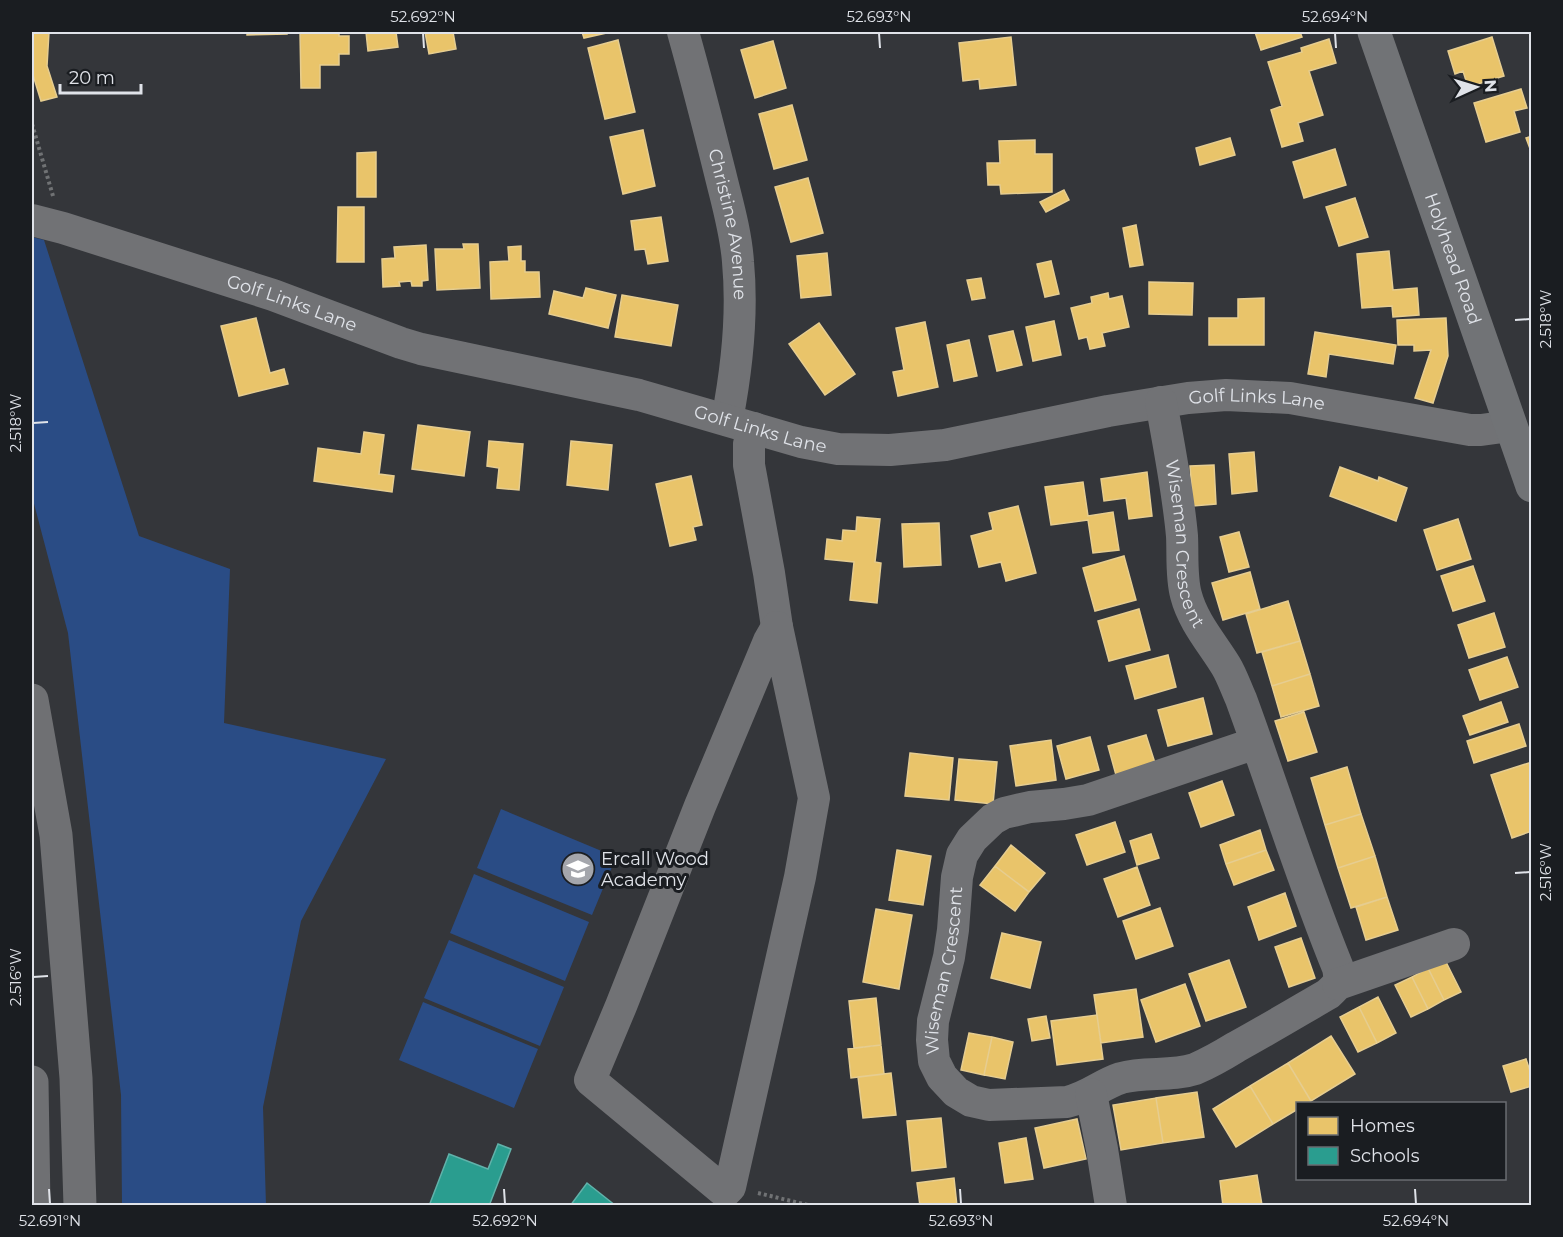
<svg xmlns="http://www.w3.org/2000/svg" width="1563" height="1237" viewBox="0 0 1563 1237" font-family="Montserrat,sans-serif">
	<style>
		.green { fill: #2a4c85 }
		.homes { fill: #e9c46a; stroke: #e6cd90; stroke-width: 1.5 }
		.schools { fill: #2a9d8f; stroke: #61b2aa; stroke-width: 1.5 }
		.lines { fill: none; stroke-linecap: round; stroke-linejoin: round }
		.path { stroke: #707274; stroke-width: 4; stroke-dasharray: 3 3; stroke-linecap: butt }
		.minor { stroke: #717275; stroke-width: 32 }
		.major { stroke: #717376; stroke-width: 33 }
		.highway { stroke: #6f7073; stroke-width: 33 }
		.ticks { fill: none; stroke: #e0e3e9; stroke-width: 2 }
		.labels { text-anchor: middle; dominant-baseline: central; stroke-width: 6; stroke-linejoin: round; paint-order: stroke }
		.street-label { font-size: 18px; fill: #e0e3e9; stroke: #1a1d21 }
		.poi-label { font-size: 18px; fill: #e0e3e9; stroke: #1a1d21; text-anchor: start }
		.neatline { fill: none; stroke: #e0e3e9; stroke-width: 2 }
		.ticks-label { font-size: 15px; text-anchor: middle; fill: #e0e3e9 }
	</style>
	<rect width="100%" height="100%" fill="#34363a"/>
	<path class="green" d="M32,237L44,240L139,536L230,569L224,723L386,759L301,921L263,1107L266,1205H122L121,1095L68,633L32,496Z
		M501,809L616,857L592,915L477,868Z
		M474,874L589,922L565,981L450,933Z
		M449,940L564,987L540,1046L424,998Z
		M423,1002L538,1049L514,1108L399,1060Z"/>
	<path class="homes" d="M32,32H49L47,66L57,97L41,101L32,72Z
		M247,32H287V34L247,35Z
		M300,32H339V36H349V54H339V65H320V88H301Z
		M366,32H396L398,47L368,51Z
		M425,32H453L456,49L429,54Z
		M582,32H611L584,38Z
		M1255,32H1300L1302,37L1261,50Z
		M1011,37L1016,85L980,89L979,79L963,81L959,43Z
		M1492,37L1504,76L1468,87L1463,71L1455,74L1448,51Z
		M1329,39L1336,63L1309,71L1323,115L1298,123L1303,141L1282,147L1271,110L1282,106L1268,62L1302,52L1301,48Z
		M618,40L635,112L605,119L588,48Z
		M773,41L786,88L755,98L741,50Z
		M1521,89L1527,108L1514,111L1520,132L1486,142L1474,103Z
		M792,105L807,160L774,169L759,114Z
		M643,130L655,186L623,194L610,137Z
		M1532,136V154L1526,138Z
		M1230,138L1235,155L1200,165L1196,148Z
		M1035,140V154H1052V192L1001,194L1000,185H988L987,163H1000L999,141Z
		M1335,149L1346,185L1304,198L1293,162Z
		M376,152V197H357V153Z
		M808,178L823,233L791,242L775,187Z
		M1064,190L1069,200L1046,212L1040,202Z
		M1355,198L1368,237L1339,246L1326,207Z
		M338,207H364V262H337Z
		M661,217L668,261L648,264L645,249L635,250L631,221Z
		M1136,225L1143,265L1130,267L1123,228Z
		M463,244H478L480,288L437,290L435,249H464Z
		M426,245L428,280L422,281V286H412L411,281L399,282L400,286L383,287L382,259L395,258L394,247Z
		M521,246V261H525V272H539L540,297L491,299L490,262L509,261L508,247Z
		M1389,251L1393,290L1417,288L1419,315L1393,317L1392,306L1362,308L1357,254Z
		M827,253L831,295L801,298L797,256Z
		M1051,261L1059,294L1045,297L1037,264Z
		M981,278L985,298L972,300L967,280Z
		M1149,282L1193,283L1192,315L1149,314Z
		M586,288L616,295L608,328L549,314L554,291L583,298Z
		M1108,293L1109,299L1122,296L1129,327L1102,333L1105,346L1090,349L1087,337L1079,339L1071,308L1092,303L1091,297Z
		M622,295L678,305L671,346L615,337Z
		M1264,298V345H1209V318H1238V299Z
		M256,318L270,373L284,369L288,384L239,396L221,326Z
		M1446,318L1448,356L1433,403L1415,398L1431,350L1414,351V345H1398L1397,320Z
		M1054,321L1061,355L1033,361L1026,327Z
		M925,322L938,387L898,396L893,372L904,370L896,328Z
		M819,323L855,374L825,395L789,344Z
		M1013,331L1022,365L997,371L989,336Z
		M1315,332L1396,345L1393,364L1329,354L1326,377L1308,374Z
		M969,340L977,376L954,381L947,345Z
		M418,425L470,432L464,476L412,469Z
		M364,432L384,435L379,474L394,476L392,492L314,481L318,448L361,454Z
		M489,441L523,444L519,490L497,488L499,468L487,466Z
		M571,441L612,445L608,490L567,485Z
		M1254,452L1257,491L1232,494L1229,454Z
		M1214,465L1216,504L1193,506L1190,466Z
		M1340,467L1378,481L1379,477L1407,488L1396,521L1330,496Z
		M1147,472L1152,516L1129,519L1126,498L1104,501L1101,479Z
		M691,476L702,525L693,527L696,540L670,546L656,484Z
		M1083,482L1088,516L1113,512L1119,550L1093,553L1088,520L1051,525L1045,487Z
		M1018,506L1036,573L1006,581L1001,562L979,567L971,536L993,530L989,513Z
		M857,517L880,519L875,562L881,563L877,603L850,600L854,562L825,559L827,539L842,541L843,530L856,531Z
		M1458,519L1471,559L1437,570L1424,530Z
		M939,523L941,565L904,567L902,524Z
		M1239,532L1249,567L1229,572L1220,537Z
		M1124,556L1136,600L1095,611L1083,568Z
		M1473,566L1485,601L1453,611L1441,576Z
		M1250,572L1260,609L1223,620L1212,583Z
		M1288,601L1300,641L1257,653L1246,614Z
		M1139,609L1150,650L1109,661L1098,621Z
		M1494,613L1505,647L1469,658L1458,625Z
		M1300,641L1310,674L1272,686L1262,652Z
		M1168,655L1176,687L1135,699L1126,666Z
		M1507,657L1518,687L1480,700L1469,670Z
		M1310,674L1319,706L1281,717L1272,686Z
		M1203,698L1212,734L1168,746L1158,710Z
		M1501,702L1508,722L1470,735L1463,716Z
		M1304,712L1317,752L1288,761L1275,721Z
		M1519,724L1526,746L1474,763L1467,741Z
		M1146,735L1155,763L1116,775L1108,746Z
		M1090,737L1099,770L1066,779L1057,746Z
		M1051,740L1056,780L1016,786L1010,746Z
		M910,753L953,758L949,800L905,796Z
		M959,759L997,762L993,804L955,800Z
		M1532,762V831L1512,838L1491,775Z
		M1347,767L1361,814L1325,825L1311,778Z
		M1222,781L1234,815L1201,827L1189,793Z
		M1361,814L1375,856L1338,868L1325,825Z
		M1115,822L1125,852L1087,865L1076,835Z
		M1260,830L1266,850L1226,864L1220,845Z
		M1151,834L1159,858L1137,865L1130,841Z
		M1011,845L1045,873L1029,892L995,866Z
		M897,850L931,856L923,905L889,900Z
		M1266,850L1274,870L1234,885L1226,864Z
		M1375,856L1387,897L1351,908L1338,868Z
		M995,866L1029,892L1015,911L980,885Z
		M1137,867L1150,905L1118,917L1104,879Z
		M1285,893L1296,926L1259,940L1248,907Z
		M1387,897L1398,930L1366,940L1356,907Z
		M1160,908L1173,946L1136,959L1123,921Z
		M876,909L912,915L899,989L863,982Z
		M1002,933L1041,942L1030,988L991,978Z
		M1301,938L1315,978L1289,987L1275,947Z
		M1229,960L1246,1007L1206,1021L1189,974Z
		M1445,960L1461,992L1444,1000L1428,968Z
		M1428,968L1444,1000L1428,1009L1412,977Z
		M1412,977L1428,1009L1411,1017L1395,985Z
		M1185,984L1200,1026L1156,1042L1141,1000Z
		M1136,989L1143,1037L1101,1043L1094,995Z
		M1378,997L1396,1033L1377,1043L1359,1007Z
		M876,998L881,1045L854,1048L849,1001Z
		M1359,1007L1377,1043L1358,1052L1340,1017Z
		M1097,1015L1103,1059L1057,1065L1051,1021Z
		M1046,1016L1050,1038L1032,1041L1028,1019Z
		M969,1033L992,1037L984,1075L961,1070Z
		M1331,1036L1355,1074L1311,1101L1288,1063Z
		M992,1037L1013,1042L1005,1079L984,1075Z
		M881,1045L884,1074L851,1078L848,1049Z
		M1526,1059L1532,1077V1086L1511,1092L1503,1066Z
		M1288,1063L1311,1101L1307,1104H1298V1109L1273,1124L1250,1086Z
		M891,1073L896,1115L863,1118L858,1077Z
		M1250,1086L1273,1124L1236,1147L1213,1109Z
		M1197,1092L1204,1137L1163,1143L1156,1098Z
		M1156,1098L1163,1143L1121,1150L1113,1105Z
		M941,1118L946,1167L912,1171L907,1121Z
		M1077,1119L1086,1159L1044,1168L1035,1128Z
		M1026,1138L1033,1179L1005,1183L999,1143Z
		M1257,1175L1262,1205L1223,1206L1220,1181Z
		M954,1178L957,1206H920L917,1183Z"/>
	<path class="schools" d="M498,1144L511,1149L489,1206H429L449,1154L488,1169Z
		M587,1183L616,1206H570Z"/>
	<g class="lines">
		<path class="path" d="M32,124L53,196
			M758,1193L812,1206"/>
		<g class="minor">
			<path id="s1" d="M683,32C696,78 708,125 720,173C727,202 736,232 738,262C743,315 737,368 727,420"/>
			<path id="s2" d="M32,220L63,228L273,295L401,343L421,349L639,395L801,442L838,449L890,450L945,445L1108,411L1188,398L1226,395L1290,398L1470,430H1481L1510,426"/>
			<path id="s3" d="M1161,402C1169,446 1178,491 1182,536C1183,555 1181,577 1186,595C1193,622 1212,643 1226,666C1232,676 1236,688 1241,699C1274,789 1302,880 1338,968C1341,982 1338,985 1328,994C1297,1012 1267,1030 1236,1047C1223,1055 1209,1063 1195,1069C1171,1077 1145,1071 1121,1078C1100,1085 1089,1097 1067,1102L989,1105L971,1101L956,1092L942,1077L934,1061L932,1040L933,1021L949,957L953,930L957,877L962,855L972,839L993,819L1004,813L1030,807L1064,804L1088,800L1256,743"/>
			<path d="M754,428L749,444V465L769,573L777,627"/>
			<path d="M777,627L814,798L800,877L730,1187L725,1192L590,1080L621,1006L700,806L769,641Z"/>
			<path d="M1338,984L1454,944"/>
			<path d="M1091,1094L1102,1149L1111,1206"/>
		</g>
		<path class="major" id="s4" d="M1374,32L1532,486"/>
		<path class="highway" d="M32,700L56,835L76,1078L80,1206
			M32,1082L34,1206"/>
	</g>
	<path class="ticks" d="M423,33L424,48M879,33L880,48M1335,33L1336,48M1515,320L1530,319M33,423L48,422M1515,873L1530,872M33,977L48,976M49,1189L50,1204M504,1189L505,1204M960,1189L961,1204M1415,1189L1416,1204"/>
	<defs>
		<symbol id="school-disc" viewBox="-11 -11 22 22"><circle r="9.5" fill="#a4a6ac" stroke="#1a1d21"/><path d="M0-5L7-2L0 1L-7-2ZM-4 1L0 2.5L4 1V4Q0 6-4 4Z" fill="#fff"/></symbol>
	</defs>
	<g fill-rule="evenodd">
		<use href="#school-disc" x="559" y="850" width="38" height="38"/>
	</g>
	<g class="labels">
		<g class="street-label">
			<text stroke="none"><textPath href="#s1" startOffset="198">Christine Avenue</textPath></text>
			<text stroke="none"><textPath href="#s4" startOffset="240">Holyhead Road</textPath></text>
			<text stroke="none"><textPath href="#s2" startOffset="273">Golf Links Lane</textPath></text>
			<text stroke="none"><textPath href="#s2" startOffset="1263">Golf Links Lane</textPath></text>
			<text stroke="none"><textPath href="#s2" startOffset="759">Golf Links Lane</textPath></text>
			<text stroke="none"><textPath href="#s3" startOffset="144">Wiseman Crescent</textPath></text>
			<text stroke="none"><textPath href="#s3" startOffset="1160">Wiseman Crescent</textPath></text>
		</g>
		<g class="poi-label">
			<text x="601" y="859">Ercall Wood<tspan x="601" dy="21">Academy</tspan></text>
		</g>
	</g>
	<rect width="1563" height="1237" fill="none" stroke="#1a1d21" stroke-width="66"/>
	<rect x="1296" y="1102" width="210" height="78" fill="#1a1d21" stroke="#696c71" stroke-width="1.5"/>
	<rect x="1308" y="1117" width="30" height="18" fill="#e9c46a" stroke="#696c71" stroke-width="1.5"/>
	<text x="1350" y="1132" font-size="18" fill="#e0e3e9">Homes</text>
	<rect x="1308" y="1147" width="30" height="18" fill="#2a9d8f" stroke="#696c71" stroke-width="1.5"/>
	<text x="1350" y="1162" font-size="18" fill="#e0e3e9">Schools</text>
	<g transform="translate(1476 87) rotate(86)" stroke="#1a1d21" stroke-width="4.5" paint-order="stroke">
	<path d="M0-4.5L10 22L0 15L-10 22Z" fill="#e0e3e9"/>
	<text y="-9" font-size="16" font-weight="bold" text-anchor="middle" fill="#e0e3e9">N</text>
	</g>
	<path d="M60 84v9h81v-9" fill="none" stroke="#e0e3e9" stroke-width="3"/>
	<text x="69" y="84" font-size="18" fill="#e0e3e9" stroke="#1a1d21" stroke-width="4.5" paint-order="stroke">20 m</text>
	<rect x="33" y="33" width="1497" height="1171" class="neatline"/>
	<g class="ticks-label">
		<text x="423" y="22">52.692°N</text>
		<text x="879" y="22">52.693°N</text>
		<text x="1335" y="22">52.694°N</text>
		<text transform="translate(1546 319) rotate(-90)" y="5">2.518°W</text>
		<text transform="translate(16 423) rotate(-90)" y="5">2.518°W</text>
		<text transform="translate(1546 872) rotate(-90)" y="5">2.516°W</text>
		<text transform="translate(16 977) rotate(-90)" y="5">2.516°W</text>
		<text x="50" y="1226">52.691°N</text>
		<text x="505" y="1226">52.692°N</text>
		<text x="961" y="1226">52.693°N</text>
		<text x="1416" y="1226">52.694°N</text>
	</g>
</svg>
